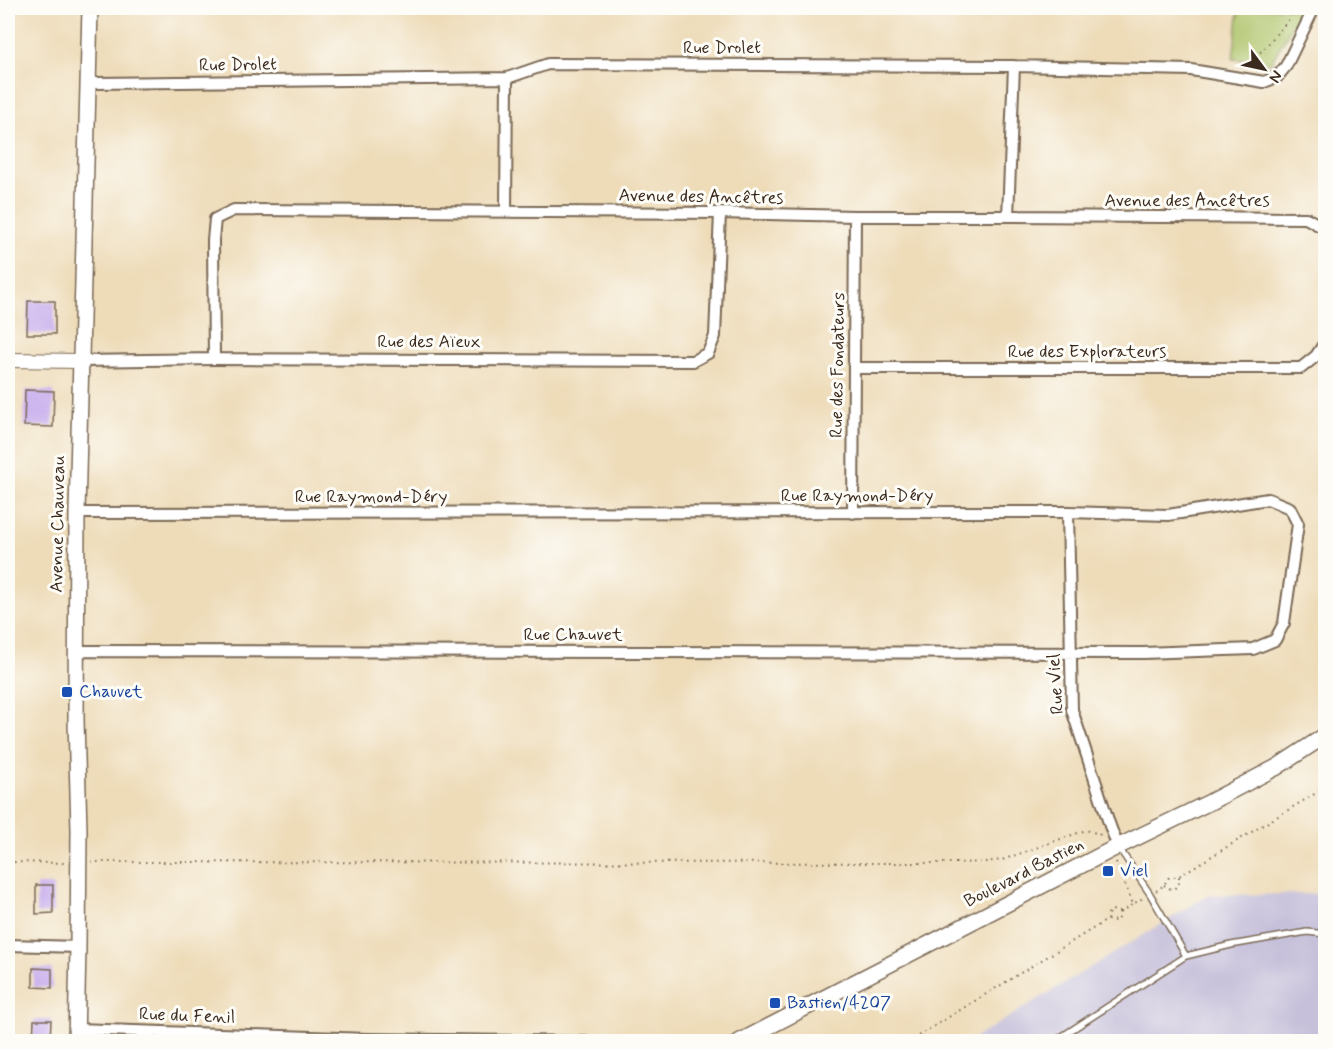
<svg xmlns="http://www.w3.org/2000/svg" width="1333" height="1049" viewBox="0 0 1333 1049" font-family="Mynerve,sans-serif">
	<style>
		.industrial { fill: #c6c0da }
		.green { fill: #adc368; stroke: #747643; stroke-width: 1.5 }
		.building { fill: #c0a2eb }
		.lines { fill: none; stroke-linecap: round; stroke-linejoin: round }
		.service-casing { stroke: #7a6854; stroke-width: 8 }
		.minor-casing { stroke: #7a6854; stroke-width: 14 }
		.tertiary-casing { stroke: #7a6854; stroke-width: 16 }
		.secondary-casing { stroke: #7a6854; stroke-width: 18 }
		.path { stroke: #7a6854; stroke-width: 2; stroke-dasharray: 1.5 4.5; stroke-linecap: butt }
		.service { stroke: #fff; stroke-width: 5 }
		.minor { stroke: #fff; stroke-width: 10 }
		.tertiary { stroke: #fff; stroke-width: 14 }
		.secondary { stroke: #fff; stroke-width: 15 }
		.transit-dot { fill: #1a4fb4; stroke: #fdfcf7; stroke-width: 2 }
		.labels { text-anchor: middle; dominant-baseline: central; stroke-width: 6; stroke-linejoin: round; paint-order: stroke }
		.street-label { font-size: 18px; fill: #3b2a1e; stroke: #fdfcf7 }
		.transit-label { font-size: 18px; fill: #164399; stroke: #fdfcf7; text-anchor: start }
	</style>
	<rect width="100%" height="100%" fill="#fdfcf7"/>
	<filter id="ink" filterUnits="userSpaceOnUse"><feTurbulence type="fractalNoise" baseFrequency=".0167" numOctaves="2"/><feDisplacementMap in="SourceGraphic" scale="12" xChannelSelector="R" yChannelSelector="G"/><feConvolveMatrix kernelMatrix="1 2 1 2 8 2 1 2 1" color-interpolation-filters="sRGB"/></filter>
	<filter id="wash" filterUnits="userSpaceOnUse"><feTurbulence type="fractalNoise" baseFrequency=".008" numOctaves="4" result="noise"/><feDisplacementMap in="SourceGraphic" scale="24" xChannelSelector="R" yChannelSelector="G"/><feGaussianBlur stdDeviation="1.35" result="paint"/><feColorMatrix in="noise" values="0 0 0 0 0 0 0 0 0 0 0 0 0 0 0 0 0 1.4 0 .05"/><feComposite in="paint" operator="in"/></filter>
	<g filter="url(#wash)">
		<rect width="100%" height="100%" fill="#eedcb9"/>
		<path class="industrial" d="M1325,894V1041L968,1042L1209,895Z"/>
		<path class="green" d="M1239,8H1302L1271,63L1233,59Z"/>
		<g id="blocks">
			<path class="building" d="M28,301H55V334H27Z
				M25,390L54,391L53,427L24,426Z
				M36,885H53V913L36,914Z
				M33,968L52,969V988L33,987Z
				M34,1020H51L50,1041H33Z"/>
		</g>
	</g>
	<g filter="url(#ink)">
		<use href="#blocks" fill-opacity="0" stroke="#7a6854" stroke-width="1.5"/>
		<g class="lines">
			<defs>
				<path id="service" d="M1186,956L1231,945L1307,932L1326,934
					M1053,1042L1186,956L1150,894L1119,848"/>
				<path id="minor" d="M88,81L96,83L507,78L548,64L1014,66L1191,70L1264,82L1277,77L1286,66L1314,8
					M506,211L507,78
					M1008,216L1014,66
					M214,359L213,240L215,219L234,210L720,213L855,216H1008L1306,218L1326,229
					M80,361L214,359L693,361L708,353L715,336L720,213
					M854,368H1301L1316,356L1326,341
					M1068,512L1072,710L1110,826L1118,847
					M853,513L855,216
					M76,654L84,651L1143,653L1253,649L1275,640L1284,623L1298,524L1290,508L1268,499L1168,515L1068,512L77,513
					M8,945L78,947
					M77,1029L367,1039L585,1042"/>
				<path id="tertiary" d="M8,360L80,361"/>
				<path id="secondary" d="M76,1042L78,947L79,830L76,720L77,513L90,8
					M739,1042L1109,851L1210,802L1277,767L1326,735"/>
			</defs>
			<use href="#service" class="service-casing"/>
			<use href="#minor" class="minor-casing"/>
			<use href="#tertiary" class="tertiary-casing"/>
			<use href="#secondary" class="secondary-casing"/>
			<path class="path" d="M1241,67L1263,50L1288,20L1294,8
				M8,862L65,863
				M91,862L957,863L985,862L1002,860L1086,830L1099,834L1101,836
				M1116,862L1133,904
				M1164,885L1168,888L1174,889L1179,883V876
				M1156,891L1164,885L1168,878L1179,876L1326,787
				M1120,912L1143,898
				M1107,920L1108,914L1112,910L1120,912
				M1107,920L1117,921L1120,912
				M908,1042L1107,920"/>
			<use href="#service" class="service"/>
			<use href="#minor" class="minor"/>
			<use href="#tertiary" class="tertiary"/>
			<use href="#secondary" class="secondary"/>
		</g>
	</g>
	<g class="transit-dot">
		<rect x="61" y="686" width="12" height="12" rx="3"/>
		<rect x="1102" y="865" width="12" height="12" rx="3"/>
		<rect x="769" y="997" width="12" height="12" rx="3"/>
	</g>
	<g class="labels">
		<g class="street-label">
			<text x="722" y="48">Rue Drolet</text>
			<text transform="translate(238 65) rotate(-1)">Rue Drolet</text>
			<text transform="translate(701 197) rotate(1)">Avenue des Ancêtres</text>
			<text x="1187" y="201">Avenue des Ancêtres</text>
			<text x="429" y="342">Rue des Aïeux</text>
			<text x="1087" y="352">Rue des Explorateurs</text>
			<text transform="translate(838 365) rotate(-89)">Rue des Fondateurs</text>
			<text x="857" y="496">Rue Raymond-Déry</text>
			<text x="371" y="497">Rue Raymond-Déry</text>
			<text transform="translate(58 524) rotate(-89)">Avenue Chauveau</text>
			<text x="573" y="635">Rue Chauvet</text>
			<text transform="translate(1056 684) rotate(-94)">Rue Viel</text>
			<text transform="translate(1024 873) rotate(-27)">Boulevard Bastien</text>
			<text transform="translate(187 1016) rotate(2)">Rue du Fenil</text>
		</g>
		<g class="transit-label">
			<text x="79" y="692">Chauvet</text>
			<text x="1120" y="871">Viel</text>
			<text x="787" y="1003">Bastien/4207</text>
		</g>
	</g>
	<rect width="1333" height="1049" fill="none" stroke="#fdfcf7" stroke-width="30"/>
	<g transform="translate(1264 69) rotate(123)" stroke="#fdfcf7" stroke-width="4.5" paint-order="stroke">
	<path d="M0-4.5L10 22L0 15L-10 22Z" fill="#3b2a1e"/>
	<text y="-9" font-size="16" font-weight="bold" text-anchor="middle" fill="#3b2a1e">N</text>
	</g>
</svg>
